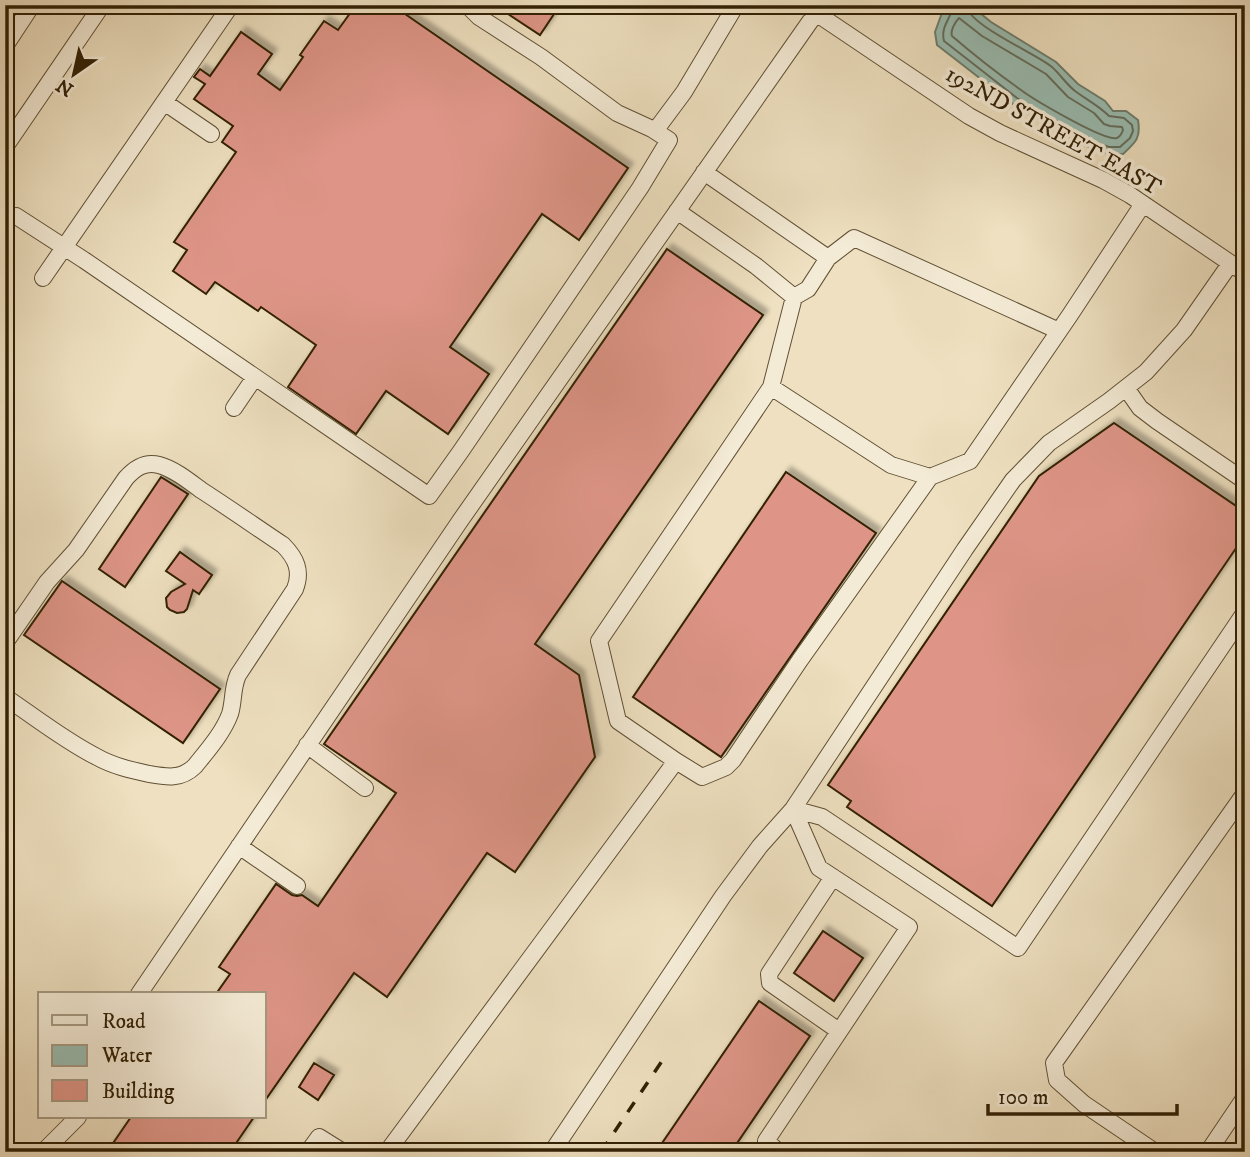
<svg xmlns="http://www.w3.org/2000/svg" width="1250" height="1157" viewBox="0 0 1250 1157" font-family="'IM FELL DW Pica',serif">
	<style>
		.water { fill: #99bdb2; stroke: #6f7e6d; stroke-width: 2 }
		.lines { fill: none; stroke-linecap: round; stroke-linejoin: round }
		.shore { stroke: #656e5c; stroke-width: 2 }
		.building { fill: #de9587; stroke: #312005; stroke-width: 2; filter: url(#shadow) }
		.minor-casing { stroke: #605034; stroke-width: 18 }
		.minor { stroke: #f4ebd6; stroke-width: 16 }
		.rail { stroke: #312005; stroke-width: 3.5; stroke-dasharray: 12 12; stroke-linecap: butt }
		.labels { text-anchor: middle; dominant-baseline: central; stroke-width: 7; stroke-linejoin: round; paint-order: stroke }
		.street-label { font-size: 24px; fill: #312005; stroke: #f4ebd6 }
	</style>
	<defs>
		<filter id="shadow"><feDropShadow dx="5" dy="-5" stdDeviation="2" flood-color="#0004"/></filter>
	</defs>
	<rect width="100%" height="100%" fill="#eee0c0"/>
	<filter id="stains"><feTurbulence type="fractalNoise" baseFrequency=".00286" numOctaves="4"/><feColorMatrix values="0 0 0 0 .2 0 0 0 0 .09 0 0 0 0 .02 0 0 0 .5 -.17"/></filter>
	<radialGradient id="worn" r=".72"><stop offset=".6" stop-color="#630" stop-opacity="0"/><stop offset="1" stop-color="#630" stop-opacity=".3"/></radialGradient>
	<path class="water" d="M948,5H970L991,22L1056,62L1078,84L1105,101L1113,111H1126L1138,120C1141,138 1136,142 1123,154H1108L1084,145L1013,104L937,45L935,32L942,13Z"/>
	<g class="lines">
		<path class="shore" d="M953,5C952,18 940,26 944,41L1017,98L1087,139L1109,147H1120L1130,138L1133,131L1132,125L1124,118L1109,116C1098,105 1087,100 1075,91C1066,84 1060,74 1052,67C1035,53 968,25 966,5
			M959,18L982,36L1046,74L1068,97L1094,113L1104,124L1110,126L1122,127L1123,130C1122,133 1121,136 1117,138C1105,142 1033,99 1021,90C997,73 974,55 952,36C950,31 955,22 959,18Z"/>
	</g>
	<path class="building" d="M356,5H392L628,168L579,240L542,214L450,347L489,374L448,434L386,391L356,434L288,387L316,345L261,307L258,311L215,282L206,294L173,271L187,250L174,242L236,152L222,142L233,126L194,99L205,84L194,77L200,69L210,76L241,32L272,54L258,74L280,90L303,57L300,55L324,21L338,30Z
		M510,5H560L540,35L505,12Z
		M667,249L763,315L535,644L579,675L595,757L515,872L487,853L387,997L354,973L264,1102V994H216L230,974L219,967L276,884L292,895L297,896L302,895L318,906L396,793L324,744Z
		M1114,423L1239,508L1238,509L1245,514V535L992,906L847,807L851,801L828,785L1039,476Z
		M786,472L876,533L721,757L633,697Z
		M161,477L188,494L125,587L99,569Z
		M180,552L212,575L199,594L193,590L187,609L184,612L177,613L170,610L167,607L166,598L171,592L185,584L166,571Z
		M62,581L220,689L183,743L24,635Z
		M823,931L863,958L834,1001L794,973Z
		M759,1001L810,1036L731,1152H656Z
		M314,1063L334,1075L318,1100L299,1087Z
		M131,1117H254L230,1152H107Z"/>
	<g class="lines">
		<defs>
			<path id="minor" d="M804,5L969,116L1000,133L1103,180L1130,195L1245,273
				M5,46L32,5
				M164,102L211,134
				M655,131L684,92L736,5
				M5,147L102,5
				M704,172L828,258
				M677,211L756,266L794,297
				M16,216L84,260L429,496L461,451L640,188L669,140L652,129L617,113L541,57L479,17L467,5
				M43,278L231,5
				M1059,331L854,238L828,258L808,289L794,297L771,387L599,641L618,721L676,761L702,777L726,767L733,760L800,660L930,477L970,461L1070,315L1143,204
				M771,387L891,465L930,477
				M1126,388L1140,408L1157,421L1245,481
				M234,408L255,377
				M5,643L47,582L76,550L126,478C135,468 145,461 159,465C174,469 189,481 201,490C229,508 256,527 283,545C296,558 302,571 295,589L238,675C232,688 234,701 230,714C223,733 207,751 195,766C181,780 166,777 149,774C131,770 113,766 97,757C65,741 35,717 5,697
				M307,745L365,788
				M793,809L822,817L1018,948L1245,612
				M239,846L297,886
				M833,877L769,974L770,983L839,1031
				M139,994L460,521L816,13
				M43,1152L78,1117
				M308,1152L319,1137L343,1152
				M387,1152L676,761
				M552,1152L723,896L760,846L793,809L965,549L1013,480L1049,443L1109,401L1146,372L1184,330L1230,264
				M779,1152L766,1141L909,927L819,868L793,809
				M1155,1152L1084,1104L1057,1080L1054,1063L1245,793
				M1208,1152L1245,1097"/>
		</defs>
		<use href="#minor" class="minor-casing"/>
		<use href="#minor" class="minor"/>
		<path class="rail" d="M281,1152L284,1147
			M601,1152L664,1058"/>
	</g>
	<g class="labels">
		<g class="street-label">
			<text transform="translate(1053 131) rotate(29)">192ND STREET EAST</text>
		</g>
	</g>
	<rect width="1250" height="1157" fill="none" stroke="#eee0c0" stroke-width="28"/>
	<rect x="7" y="7" width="1236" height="1143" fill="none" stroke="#312005" stroke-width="3.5"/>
	<rect x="14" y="14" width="1222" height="1129" fill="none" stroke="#312005" stroke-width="2"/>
	<rect x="38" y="992" width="228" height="126" fill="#f4ebd6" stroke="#a69a82" stroke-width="2"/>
	<rect x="52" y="1015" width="35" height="10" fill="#f4ebd6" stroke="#a69a82" stroke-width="2"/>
	<text x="102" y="1028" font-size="21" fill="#312005">Road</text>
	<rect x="52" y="1045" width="35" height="21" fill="#99bdb2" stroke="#a69a82" stroke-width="2"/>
	<text x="102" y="1062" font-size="21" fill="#312005">Water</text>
	<rect x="52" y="1080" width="35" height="21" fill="#de9587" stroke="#a69a82" stroke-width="2"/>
	<text x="102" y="1098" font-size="21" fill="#312005">Building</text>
	<g transform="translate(74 74) rotate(214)" stroke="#f4ebd6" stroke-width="5" paint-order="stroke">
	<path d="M0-5L12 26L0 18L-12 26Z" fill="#312005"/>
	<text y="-10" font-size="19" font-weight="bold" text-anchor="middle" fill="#312005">N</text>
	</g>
	<path d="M988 1104v10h189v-10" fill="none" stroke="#312005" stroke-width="3.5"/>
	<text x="998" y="1104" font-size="21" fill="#312005" stroke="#f4ebd6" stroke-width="5" paint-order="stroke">100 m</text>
	<rect width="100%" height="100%" filter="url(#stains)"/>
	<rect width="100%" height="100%" fill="url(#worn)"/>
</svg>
